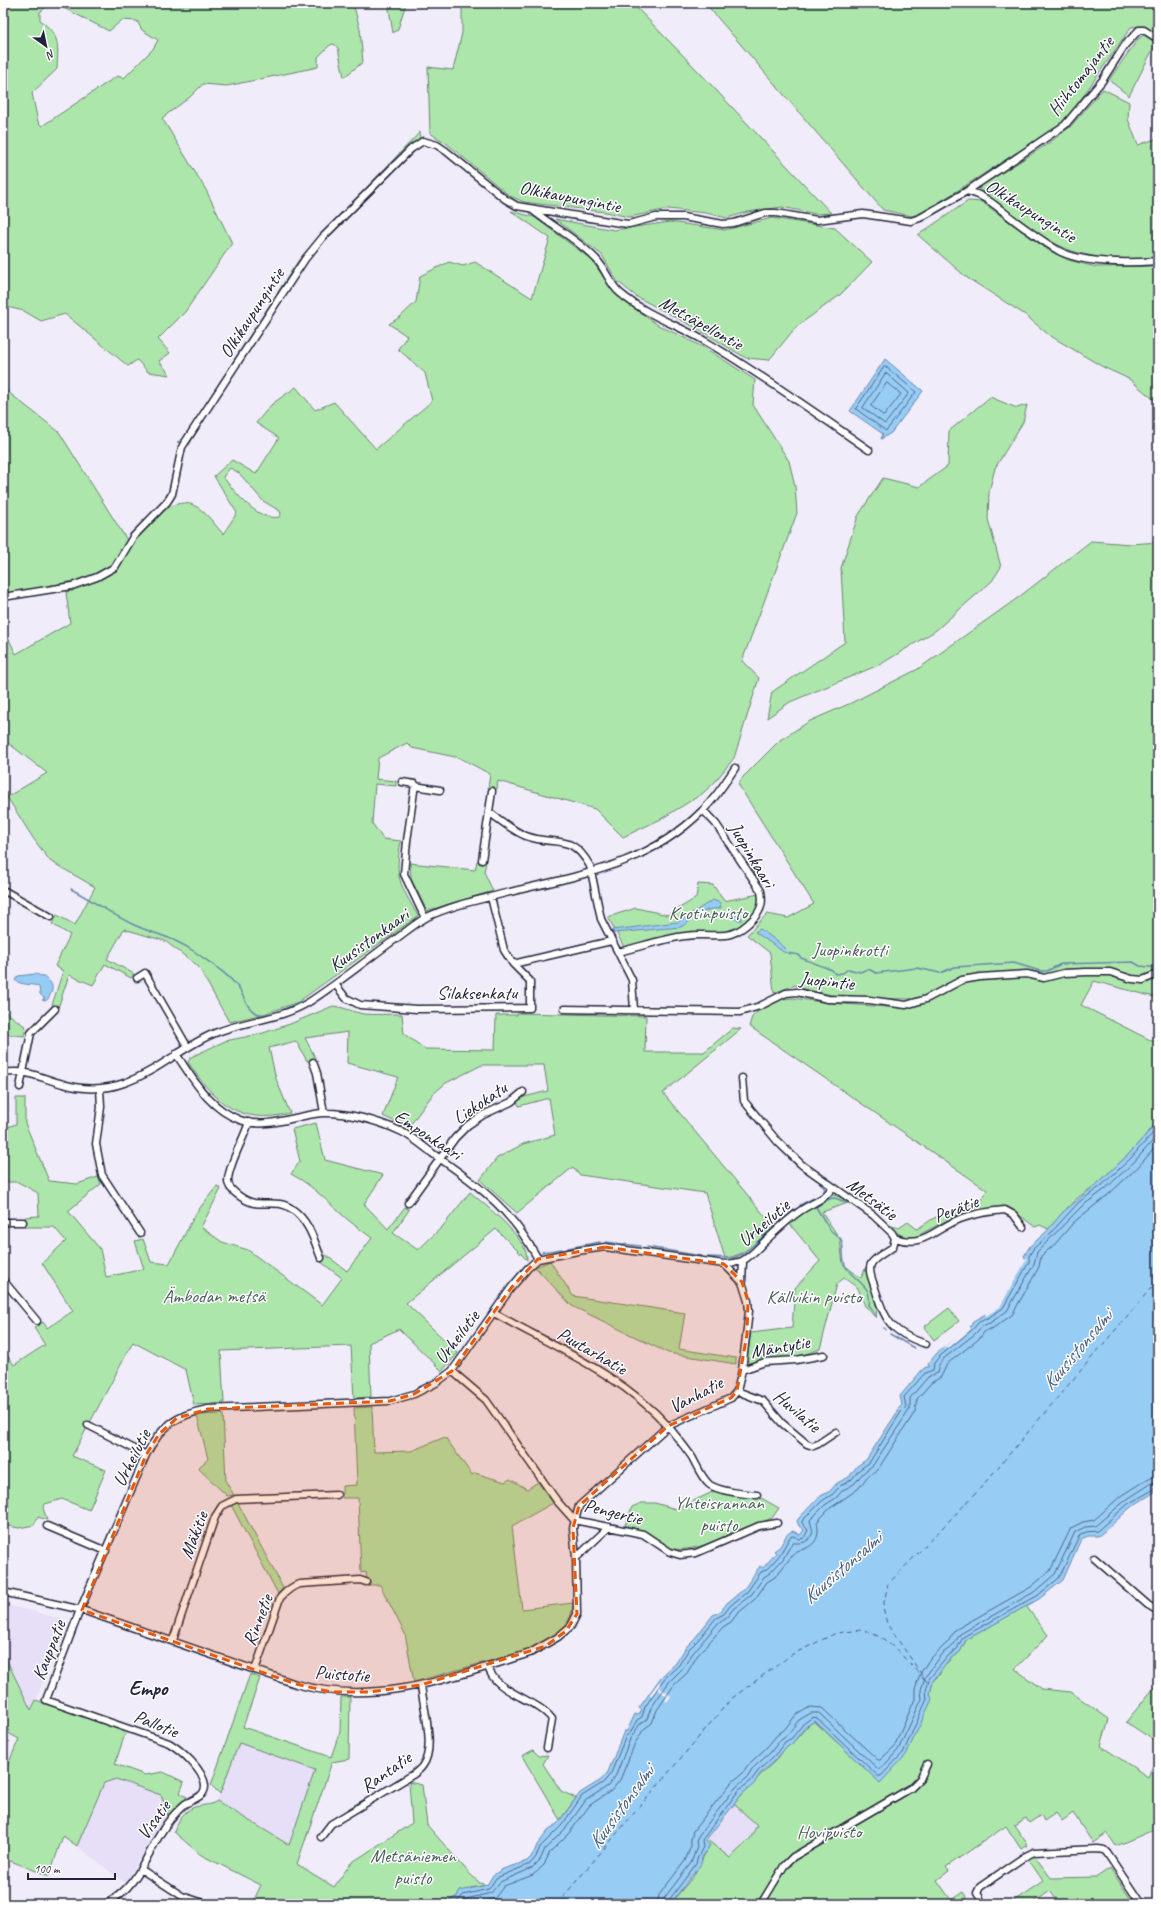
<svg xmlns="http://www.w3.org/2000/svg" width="1161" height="1907" viewBox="0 0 1161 1907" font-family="Caveat,sans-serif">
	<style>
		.built { fill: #e7def7 }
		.green { fill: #ade6aa; stroke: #688472; fill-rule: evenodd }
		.water { fill: #97ccf5; stroke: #6888ab }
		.pier { fill: #f1ecfa }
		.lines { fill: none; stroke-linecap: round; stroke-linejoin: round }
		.shore { stroke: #516685; stroke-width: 1 }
		.stream { stroke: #6888ab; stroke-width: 1.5 }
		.ferry { stroke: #4b5e7c; stroke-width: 1; stroke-dasharray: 5 4; stroke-linecap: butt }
		.minor-casing { stroke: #22223b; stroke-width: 9 }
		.minor { stroke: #fff; stroke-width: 6 }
		.marked { fill: #e8590c; fill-opacity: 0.2; stroke: #e8590c; stroke-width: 3; stroke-dasharray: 8 5; stroke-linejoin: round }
		.labels { text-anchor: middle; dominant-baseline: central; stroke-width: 3; stroke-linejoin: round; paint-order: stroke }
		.street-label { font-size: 19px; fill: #22223b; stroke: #fff }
		.park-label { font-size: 19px; fill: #4c5d5c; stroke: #fff }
		.water-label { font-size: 20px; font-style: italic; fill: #4b5e7c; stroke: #fff }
		.quarter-label { font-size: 21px; font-weight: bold; fill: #22223b; stroke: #fff }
	</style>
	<rect width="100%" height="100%" fill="#f1ecfa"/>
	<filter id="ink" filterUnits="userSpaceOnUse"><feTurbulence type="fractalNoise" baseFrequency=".025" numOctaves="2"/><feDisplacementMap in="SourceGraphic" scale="8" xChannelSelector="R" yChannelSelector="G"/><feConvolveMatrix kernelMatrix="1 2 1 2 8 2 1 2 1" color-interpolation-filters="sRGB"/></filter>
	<g filter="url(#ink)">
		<path class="built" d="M3,1604L62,1619L65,1624L32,1710L3,1653Z
			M239,1743L315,1770L289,1845L217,1801Z
			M116,1779L162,1795L168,1815L125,1883L77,1846L104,1783Z
			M734,1804L758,1825L750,1839L730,1858L706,1839Z"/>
		<path class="green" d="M3,3H51L40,12V20C61,37 58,44 57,69L32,93L38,122L42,126L117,76L124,78L153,49L158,40L142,30L137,21L122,20L109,31L54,3H353L360,29L363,62L344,77L338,48L334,44L330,45L318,57V67L227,86L203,84L190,97L162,118L206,190L232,243L185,312L158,339L170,353L159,361L170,375L148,372L137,360L128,366L65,314L41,321L24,311L7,307L3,304Z
			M395,3H406L398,29L393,33L389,9Z
			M462,3H632L701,74L831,213L816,214L782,207L748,212L727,218L706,213L668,209L629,217L605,212L524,202L510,196L446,143L430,133L428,67L453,70L462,33Z
			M705,3H1158V35L1145,26L1131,27L1065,122L924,212L912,216L883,210Z
			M1144,35L1156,43L1129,96L1109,80L1138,39Z
			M1103,89L1129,102L1128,119L1138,145L1158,138V258C1128,259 1095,260 1067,249C1034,236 1007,209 978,188L1049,143L1070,127Z
			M420,132L419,147L324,242L305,264L212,406L189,445L177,442L183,439L298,261L314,242Z
			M968,201L982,202L1048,250L1068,260L1096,267L1158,266V403L1129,379L1103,367L1049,335L1024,314L966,277L918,235Z
			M511,211L534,217L592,260L612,290L625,302L658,325L705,348L755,380L753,405L789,461L795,486L797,513L742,661L759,678L734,758L714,783L702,794L661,819L623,837L595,809L498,781L497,789L488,788L490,774L460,758L412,748L407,743L378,758L376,779L396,781V786L375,784L372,823L383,839L401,841C394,878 400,884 418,916L298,1002L264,1014L229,1022L198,966L165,941L124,929L107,959L134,974L131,978L105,964L93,985L69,975L58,1008L52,1005L63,971L55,966L70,935L52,924L57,915L75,925L95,887L50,861L33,838L7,797L47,773L3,739V627L16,654L70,623L66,592L73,591L74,581L3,595V388L59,432L130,545C147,529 172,488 200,509C209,516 216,526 223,534L237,513L214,476L232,460L256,474L279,438L256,423L272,404L296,387L315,410L334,402L376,449L432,401L425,373L398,349L407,336L389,324L400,317L416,302L420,276L449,262L463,266L475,262L532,298L550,238ZM230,468L239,473L263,501L280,511L281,514L279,517C258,522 235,492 223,477Z
			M772,218L835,228L872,262L840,295L796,327L769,360L746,358L696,328L637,297L617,281L602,255L555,219L614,230L670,222L725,230Z
			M990,397L1017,408L1027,405L1023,422L995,468L989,492L988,519L1001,567L992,581L935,631L881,664L790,702L767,718L772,692L845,642L841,568L858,516L883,478L919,487L948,466L949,431Z
			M1091,541L1131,544L1158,542V998L1094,981L1081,1005L1158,1044V1121L1128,1155L1098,1183L1076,1199L1048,1229L1040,1225L1035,1227L1014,1211L1003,1206L957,1215L915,1237C903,1238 896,1233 888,1225L899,1228L908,1222L917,1229L934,1218L982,1199L987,1190L749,1026L752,1017L757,1012L783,999L792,998L829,1003L902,1008L916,1006L912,999L846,998L803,989L795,985L774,993L770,953L747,935L767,914L788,918L814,904L738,784L743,777L780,740L810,721L851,703L918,669L1019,597Z
			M477,861L486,862L484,872L493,891L427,911L411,879L410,863L475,870Z
			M698,884L713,885L724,901L759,894L758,906L753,916L734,932L674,936L624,947L608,917L636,908L668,915L696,898Z
			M333,1006C344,1007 353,1012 363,1014C376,1015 389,1014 402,1014L404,1034L425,1049L495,1050L496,1015H517L518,1013L646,1016L645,1052H704L733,1028L741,1029L663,1093L774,1227C759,1239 746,1256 725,1258L705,1193L580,1175L573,1167L517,1213L480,1180L497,1158L523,1144L555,1135L549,1098L519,1106L516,1099L548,1091L544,1065H482L446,1083L433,1094L408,1128L383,1116L398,1077L347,1063L348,1032L305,1038L316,1059L307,1061L296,1041L269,1048L276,1079L290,1113C240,1126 214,1102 188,1062L191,1057L225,1041L260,1034L290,1024Z
			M3,1010L26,1027L24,1036L3,1034Z
			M16,1098H25V1123L49,1181L77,1184L98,1177L101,1184L68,1211L100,1249L106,1277L144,1269L135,1241L143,1239L151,1262L169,1264L196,1213L217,1186L221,1189L201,1227L222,1242L248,1250L322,1305L342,1278L321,1262L326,1255L347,1271L372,1238C364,1232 355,1226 347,1219C328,1203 313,1185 291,1174L300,1161L292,1129L316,1123L325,1160L383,1175L364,1204L388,1229L405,1207L409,1210L393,1233L418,1250L443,1226L470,1192C485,1205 529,1239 527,1260L496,1229L406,1303L458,1353L442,1371L399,1329L369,1343L371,1397L354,1398L351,1346L221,1351L224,1403L194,1405L186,1370L133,1342L72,1456L106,1470L89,1510L62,1499L45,1504L43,1508L47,1520L38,1517L34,1525L19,1528L3,1525V1349L14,1365L45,1345L34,1328L43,1322L47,1328L73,1311L42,1263L66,1241L54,1227H25V1217L39,1216L38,1193L18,1182H3V1129L16,1124Z
			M833,1195L841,1197L848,1203L822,1212L840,1239L843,1264L861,1278L866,1267L877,1309L876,1318L865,1306L858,1288L844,1278L837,1284L820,1349L803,1355L751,1364L747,1360L751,1333L792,1328L795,1288L820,1261L789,1223L827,1197Z
			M550,1261L573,1296L685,1313L679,1349L736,1358V1364L668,1353L572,1306L535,1267Z
			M949,1308L959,1321L934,1340L924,1327Z
			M372,1407L374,1452L411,1451L445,1437L472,1475L475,1473L505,1482L510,1479L527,1489L538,1482L553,1503L512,1526L522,1609L573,1603C571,1644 521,1652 489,1661C464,1668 439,1675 414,1682L405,1634L380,1585H367L366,1572L361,1573L358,1498H342V1486L357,1485L354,1408Z
			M223,1414L226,1482L234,1495L227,1496L198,1468L208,1459L197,1415Z
			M719,1489L763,1499L779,1508L772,1518C749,1527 693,1556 671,1548C654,1542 646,1530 625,1525L632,1507L641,1503H655L676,1509Z
			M238,1503L283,1588L278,1594L231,1505Z
			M1026,1606L1048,1635L1015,1669L1042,1689L1071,1692L1109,1719L1101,1746L1148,1777L1158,1754V1828L1116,1846L1107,1833L1093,1843L1073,1813L1062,1821L1056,1813L1044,1821L1041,1815L1029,1823L1026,1818L1014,1825L1028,1845L1021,1849L1006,1826L946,1867L949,1871L937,1880L951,1900L963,1892L967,1898L958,1904H670L693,1877L709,1846L706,1843V1839L730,1858L750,1839L757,1825L734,1804C747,1788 761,1774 776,1760C781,1756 783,1748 788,1745C790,1744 792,1744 793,1742C801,1735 805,1727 814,1721L880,1782L930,1694L933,1681L940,1674V1671L951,1658L960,1652L966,1640Z
			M3,1653L31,1710L36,1700L126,1731L115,1764L145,1775L163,1772L184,1782L180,1793L187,1797L168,1815L161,1795L116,1779L104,1783L77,1846L63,1836L49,1876L3,1858V1776L19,1739L3,1730Z
			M250,1674L260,1678L243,1727L331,1757L340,1731L341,1697H350L349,1759L332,1762L297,1864L334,1887L351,1863L412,1823L409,1782L422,1785L427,1825L470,1874L480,1883L487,1885L470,1888L444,1904H252L261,1885L201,1855L174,1832C178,1820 185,1808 199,1806C208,1804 209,1806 217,1801L289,1845L315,1770L239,1743L220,1794L211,1785Z
			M1158,1683V1743L1126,1722Z
			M533,1750L539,1756L548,1755L543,1764L561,1791L576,1798L560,1820L522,1756Z
			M1033,1854L1051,1878L1097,1877L1110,1868L1134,1904L1059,1903L1050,1891L1032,1904H1009L1043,1881L1026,1856Z"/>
		<path class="water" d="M885,359L923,391L891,433L881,439L883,434L850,411Z
			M713,900L720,903L721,908L707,910L681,927L614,933L612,930L678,922Z
			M729,911L741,917L742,920C736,921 730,916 726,912Z
			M760,929L778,942L787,951L785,953L755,932Z
			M35,974C44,976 56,982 51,993C49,997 49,999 45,1001L42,1000L45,999L40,994L39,987C33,983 21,986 15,980L18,976Z
			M1158,1121V1490L1131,1507L1106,1530L1098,1536H1088L1081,1539L1063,1580L1039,1599L966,1640L960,1652L951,1658L933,1681L930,1694L932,1699L906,1755L880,1783L815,1721L805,1727L792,1744L788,1745L776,1759L760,1774L754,1784L743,1793L705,1841L710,1845L702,1857L701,1864L670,1904H444L456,1898L460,1891L487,1885L493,1875L503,1869L527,1861L533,1855L537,1845L548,1831L558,1823L580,1793L601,1780L608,1772L624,1731H627L635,1714L639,1715L642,1710L639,1708L661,1677L676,1663L686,1647L695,1638L713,1615L721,1611L727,1603L744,1589L760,1566L763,1568L776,1553L774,1551C777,1549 781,1546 782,1543C786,1537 785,1534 793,1531L800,1535L804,1530L799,1526L797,1521L799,1518L819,1497L830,1491L837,1483L849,1477L857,1466L866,1460L896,1414L897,1410L902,1405L900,1396L922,1370L926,1367H929L928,1364L937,1353L971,1326L973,1321L1000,1306L1026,1260L1024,1256L1030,1246L1045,1233L1063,1212L1098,1183L1128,1155Z"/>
		<path class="pier" d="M1025,1258L1027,1259L1000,1307L986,1316L985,1313L998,1305Z
			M969,1326L971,1329L950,1347L942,1349Z
			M659,1682L661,1684L659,1687L671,1696L667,1702L665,1700L667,1697L658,1689L651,1696L650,1694Z"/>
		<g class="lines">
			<path class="shore" d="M885,366L916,392L886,431L856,409Z
				M886,373L909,393L885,424L863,408Z
				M887,383L901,394L884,416L871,406Z
				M451,1904L458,1901L463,1895L489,1889L496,1878L530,1864L536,1857L540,1847L562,1825L582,1796L604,1782L611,1773L626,1736L630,1733L637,1720L642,1717L645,1707L664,1679L679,1665L689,1649L698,1640L716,1618L724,1614L730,1606L747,1592L761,1572L766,1570L779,1556L790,1537L793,1536L800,1539L804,1538L808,1530L802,1523V1521L822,1501L833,1494L840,1486L851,1480L860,1469L869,1463L901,1412L906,1407L904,1397L925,1373L933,1370L934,1363L940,1356L973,1329L979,1322L988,1318L1003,1308L1029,1262V1256L1033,1249L1048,1236L1079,1202L1101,1186L1131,1158L1158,1127
				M462,1904L466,1899L491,1893L500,1882L532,1868L540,1860L545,1849L566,1828L586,1800L608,1786L616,1775L630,1739L640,1724L647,1719L651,1708L669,1682L682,1669L693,1653L719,1622L727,1617L733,1609L751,1595L764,1577L770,1573L783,1559L792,1543C802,1543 808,1544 813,1532L810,1520L825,1505L836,1498L843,1490L854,1484L863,1473L873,1465L910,1409V1398L928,1377L937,1373L939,1365L943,1359L976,1333L982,1326L990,1323L1007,1311L1034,1264L1037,1252L1082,1206L1104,1190L1134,1162L1158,1135
				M470,1904L494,1899L504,1886L533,1875L544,1865L550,1852L570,1832L590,1805L611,1791L620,1780L635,1743L644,1729L652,1723L657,1710L674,1685L687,1673L697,1656L723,1627L731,1622L737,1614L755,1599L767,1582L775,1577L796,1551C813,1548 821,1540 817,1522L829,1509L858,1489L867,1477L878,1469L915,1412L917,1399L931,1383L941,1377L947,1364L980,1338L985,1331L993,1328L1012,1315L1039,1267L1041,1256L1055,1244L1074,1222L1109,1194L1139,1166L1158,1144
				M657,1904L659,1895L685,1861L691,1846V1839L693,1831L731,1783L743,1773L750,1763L766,1748L777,1735L784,1730L796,1715L810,1707L822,1708L878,1760H880L894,1747L915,1699V1689L920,1674L929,1660L948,1642L955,1630L1031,1587L1050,1571L1071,1528L1083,1522L1094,1520L1122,1495L1149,1478L1158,1476
				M663,1904L665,1897L691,1863L697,1847L696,1840L699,1835L736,1787L747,1778L754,1767L770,1753L781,1739L788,1734L799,1720L811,1713H819L878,1769H881L898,1750L922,1699L921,1690L925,1677L944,1652L953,1646L960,1634L1034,1592L1055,1574L1075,1532L1085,1527L1095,1526L1126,1500L1152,1483L1158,1482
				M668,1904L669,1900L696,1864L697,1859L703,1847L702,1840L739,1790L751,1781L758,1771L774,1756L785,1742L792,1738L803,1724L813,1717L817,1718L878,1776H881L903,1753L927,1699L926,1691L929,1679L948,1656L957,1649L963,1637L1037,1596L1059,1578L1079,1536L1086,1532L1097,1531L1128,1504L1158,1487"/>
			<path class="stream" d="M71,889C92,900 111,914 132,924C155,935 172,936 195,952C210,963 229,974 239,989C244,996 246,1007 254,1012C267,1020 287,1007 300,1002
				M788,953L799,955L801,958L832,970L835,974L843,973L848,969L860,972L868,969L876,973L917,968L940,973L955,967L1014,963L1040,971H1047L1061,964L1133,962L1140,966L1158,968
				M745,1108L750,1114
				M756,1121L774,1142
				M780,1149L797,1166
				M846,1203C832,1194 829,1199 816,1207L830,1230L841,1239C845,1248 841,1259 846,1267C854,1281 873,1285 869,1305L876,1317
				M800,1205L822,1194L825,1189L820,1182L802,1169
				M606,1242L640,1246
				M647,1247L702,1256
				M568,1248L600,1242
				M542,1252L562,1249
				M708,1257L733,1258L743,1254L795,1209
				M884,1328L886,1330
				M890,1334L914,1348"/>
			<path class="ferry" d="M557,1904L731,1699L791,1655L836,1633L861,1630L876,1635L895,1648L927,1682L887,1624L883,1607L888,1584L977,1492L1158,1280"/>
			<defs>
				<path id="minor" d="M967,191L1065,125L1102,81L1125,45L1139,30H1144L1158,39
					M531,209C552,226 577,239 596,259C606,269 609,284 620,293C647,316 681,326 710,344C765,377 817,414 869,450
					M3,597L72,586L97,577L115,567L133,537L167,502L172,494L182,447L305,259L323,237L411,149L423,141L437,145L446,151L505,199L517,206L620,223L629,224L656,217H683L723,224L734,223L765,213H776L817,220L863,214L911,221L920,218L967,191C988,196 1001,211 1018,223C1032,233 1046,244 1061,252C1087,264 1130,263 1158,261
					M402,782L415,784L407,841L404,874L425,918
					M415,786L440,790
					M489,812C500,820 513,831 526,836C556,847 570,831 590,866L601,919L632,980L634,1010
					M482,860L492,791
					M3,890L51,917
					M618,952C640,947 662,939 685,936C716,931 728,945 753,919C762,910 763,902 761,891L716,824L703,810
					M513,964L611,941
					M137,978L145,973L187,1046
					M335,984L346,998L360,1005L417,1009L530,1008V981L513,964L504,950L491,897
					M564,1009L740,1012L760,1006L786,993L797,992L828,999L869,1000L906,1005L926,999L962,980L980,977L1027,974L1044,978L1064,973L1086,972H1110L1132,979L1143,980L1155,975L1158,976
					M176,1054C194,1080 208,1108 240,1120C268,1130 295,1115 323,1113C346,1112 379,1121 400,1131C411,1136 422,1145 432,1153C459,1172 490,1193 511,1219C522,1231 530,1245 538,1259
					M313,1062L317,1073L324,1113
					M3,1073C28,1069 40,1078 63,1084C82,1090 105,1090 124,1083C157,1072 183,1046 215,1033C246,1020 280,1020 309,1002C337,984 363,963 390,943C402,935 414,924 427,917C452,905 479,900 506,893C579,875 647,866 702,811C715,799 725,783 735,768
					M742,1078L744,1101L778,1142L802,1165L873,1215L892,1233L895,1238L893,1247C886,1252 875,1257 871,1264C868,1271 872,1279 874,1285C885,1321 890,1332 926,1344
					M20,1087L31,1033L55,1009
					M100,1089L101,1107L96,1144L102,1175L140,1233
					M249,1122C244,1139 229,1163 228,1180C227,1190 245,1201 254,1203C267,1205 280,1200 292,1209C309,1221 314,1240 321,1258
					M408,1203L455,1138L468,1125L483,1115L511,1102L523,1092
					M3,1222H23
					M895,1238C924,1248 934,1229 960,1219C974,1214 990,1211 1005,1210L1014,1215L1023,1227
					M3,1280L37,1321
					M742,1282L743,1261
					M494,1313C554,1347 621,1374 668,1426C676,1436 685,1447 692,1457C697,1466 702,1479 710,1485C721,1492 745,1494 757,1495
					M742,1370L765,1362L796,1360L824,1355
					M452,1371L486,1400L557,1501L574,1520L643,1534L670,1552L680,1555L696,1553L759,1526L777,1523
					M737,1391L763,1401L782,1423L807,1444L813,1446L818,1444L836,1432
					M88,1425L146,1455
					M47,1526L106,1551
					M576,1558L609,1527
					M1094,1558L1148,1605L1158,1611
					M3,1592L82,1610L296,1684C377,1707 453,1677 530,1653L558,1637L571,1626L577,1614L576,1558L573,1528L579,1506L668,1426L731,1398L737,1391L742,1370L749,1311L748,1301L742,1282L724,1264
					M173,1640L215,1517L222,1506L236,1499L337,1495
					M488,1666C494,1693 536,1698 552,1719L547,1748
					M255,1670L280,1598C286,1591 292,1586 300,1584L360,1580L366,1582
					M321,1837L331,1824L414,1774C417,1771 421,1769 423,1765C436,1747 423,1707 421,1685
					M142,1870L182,1896L207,1904
					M980,1898L977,1893L980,1887L1024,1857L1034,1852L1097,1849L1104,1850L1107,1853L1141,1904
					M106,1904C144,1883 146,1848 172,1817C176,1813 180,1808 185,1804C190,1801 197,1799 201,1795C203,1794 205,1789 205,1787C205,1771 181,1750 169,1743L46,1700L78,1615L146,1455C161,1426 176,1415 208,1409L390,1401L414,1394L436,1383L452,1371L511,1288L528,1268L538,1259L578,1251L605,1247L724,1264C730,1264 736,1263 742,1261C750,1257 757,1249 763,1243C775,1232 787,1220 800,1211C811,1203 825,1200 832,1188
					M761,1904L784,1866L793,1857L911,1788L920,1779L927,1764"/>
			</defs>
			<use href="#minor" class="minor-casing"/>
			<use href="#minor" class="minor"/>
		</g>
	</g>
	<path class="marked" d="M605,1247L724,1264L742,1282L748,1301L747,1334L737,1391L731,1398L668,1426L579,1506L573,1528L577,1614L566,1631L546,1646L421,1685L370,1692H331L296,1684L82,1610L146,1455L159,1434L177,1418L208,1409L390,1401L414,1394L452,1371L511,1288L538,1259Z"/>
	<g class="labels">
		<g class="street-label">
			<text transform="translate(1081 76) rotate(-52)">Hiihtomajantie</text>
			<text transform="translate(570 197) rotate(11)">Olkikaupungintie</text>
			<text transform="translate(1031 211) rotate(32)">Olkikaupungintie</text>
			<text transform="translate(252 313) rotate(-57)">Olkikaupungintie</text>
			<text transform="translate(701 323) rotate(29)">Metsäpellontie</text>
			<text transform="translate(752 855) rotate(59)">Juopinkaari</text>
			<text transform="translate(369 940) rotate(-36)">Kuusistonkaari</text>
			<text transform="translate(827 981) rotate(6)">Juopintie</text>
			<text x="477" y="993">Silaksenkatu</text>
			<text transform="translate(480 1103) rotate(-34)">Liekokatu</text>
			<text transform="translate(428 1135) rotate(33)">Emponkaari</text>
			<text transform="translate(872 1199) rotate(37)">Metsätie</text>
			<text transform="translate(956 1209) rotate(-21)">Perätie</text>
			<text transform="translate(764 1223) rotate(-41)">Urheilutie</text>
			<text transform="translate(457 1337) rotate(-53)">Urheilutie</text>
			<text transform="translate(780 1347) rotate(-10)">Mäntytie</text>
			<text transform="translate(592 1351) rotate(30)">Puutarhatie</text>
			<text transform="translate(696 1395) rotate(-28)">Vanhatie</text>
			<text transform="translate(797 1411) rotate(40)">Huvilatie</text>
			<text transform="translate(132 1458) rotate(-63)">Urheilutie</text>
			<text transform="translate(613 1512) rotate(14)">Pengertie</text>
			<text transform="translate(194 1535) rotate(-69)">Mäkitie</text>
			<text transform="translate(258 1620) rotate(-69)">Rinnetie</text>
			<text transform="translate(49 1650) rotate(-69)">Kauppatie</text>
			<text transform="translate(342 1674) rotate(4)">Puistotie</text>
			<text transform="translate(156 1724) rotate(22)">Pallotie</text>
			<text transform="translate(386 1772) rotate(-35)">Rantatie</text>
			<text transform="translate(154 1820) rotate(-54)">Visatie</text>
		</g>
		<g class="park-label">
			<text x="708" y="913">Krotinpuisto</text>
			<text x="850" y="950">Juopinkrotti</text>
			<text x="214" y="1296">Ämbodan metsä</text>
			<text x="814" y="1297">Källvikin puisto</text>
			<text x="719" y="1503">Yhteisrannan<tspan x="719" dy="22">puisto</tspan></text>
			<text x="829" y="1832">Hovipuisto</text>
			<text x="413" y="1856">Metsäniemen<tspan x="413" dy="22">puisto</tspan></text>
		</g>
		<g class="water-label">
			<text transform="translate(1077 1350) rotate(-50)">Kuusistonsalmi</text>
			<text transform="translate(842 1568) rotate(-41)">Kuusistonsalmi</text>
			<text transform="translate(621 1807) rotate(-54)">Kuusistonsalmi</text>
		</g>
		<g class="quarter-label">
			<text x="148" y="1688">Empo</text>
		</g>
	</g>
	<rect width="1161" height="1907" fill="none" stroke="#fff" stroke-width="16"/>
	<rect x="8" y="8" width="1145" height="1891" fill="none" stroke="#22223b" stroke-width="1.5" filter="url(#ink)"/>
	<g transform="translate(46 46) rotate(147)" stroke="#ffffff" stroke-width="3" paint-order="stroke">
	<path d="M0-3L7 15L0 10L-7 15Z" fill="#22223b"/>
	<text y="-6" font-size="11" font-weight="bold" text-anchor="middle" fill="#22223b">N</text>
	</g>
	<path d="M28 1873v6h87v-6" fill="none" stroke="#22223b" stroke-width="2"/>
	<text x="34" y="1873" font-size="12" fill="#22223b" stroke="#ffffff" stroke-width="3" paint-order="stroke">100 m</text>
</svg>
